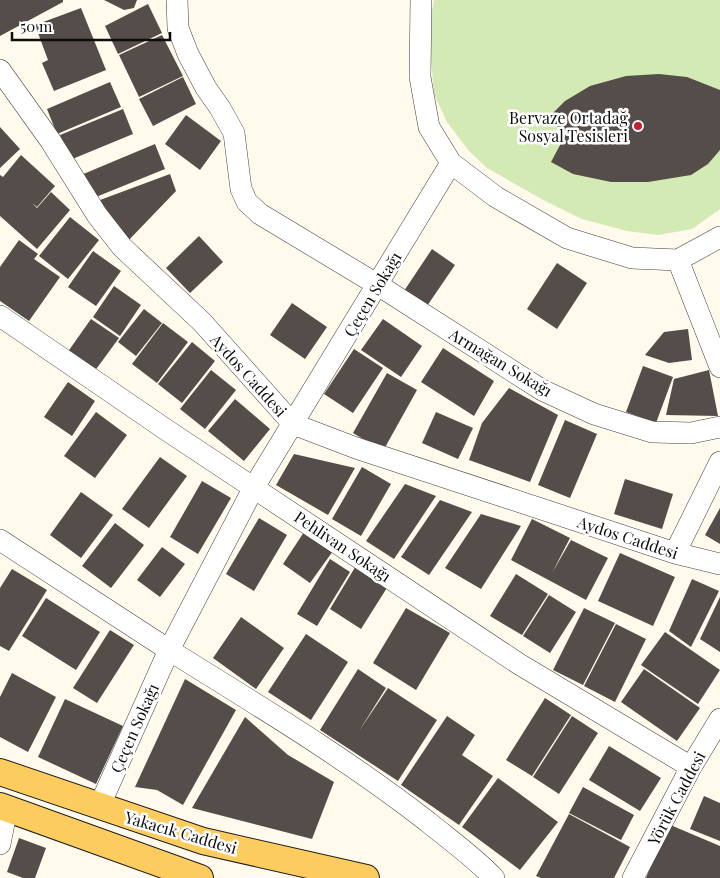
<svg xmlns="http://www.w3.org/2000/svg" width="720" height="878" viewBox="0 0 720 878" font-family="'Playfair Display',serif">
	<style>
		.green { fill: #d4eab5 }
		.building { fill: #554d49 }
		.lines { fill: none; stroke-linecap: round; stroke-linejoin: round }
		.minor-casing { stroke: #404040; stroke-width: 22 }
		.major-casing { stroke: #1e1e1e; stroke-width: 28 }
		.minor { stroke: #fff; stroke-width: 21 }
		.major { stroke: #fccc5f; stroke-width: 26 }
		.poi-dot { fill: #c02133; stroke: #fff; stroke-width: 2 }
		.labels { text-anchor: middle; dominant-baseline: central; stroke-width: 5; stroke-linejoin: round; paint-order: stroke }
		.poi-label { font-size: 16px; fill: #0d0d0d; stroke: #fff; text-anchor: end }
		.street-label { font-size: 16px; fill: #0d0d0d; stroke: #fff }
	</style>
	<rect width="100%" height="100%" fill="#fffaec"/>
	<path class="green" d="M434,0H720V209L692,229L658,235L627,231L582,219L545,201L487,168L469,151L447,122L434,94L431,60V15Z"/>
	<path class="building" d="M0,0H63V2L0,36Z
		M104,0H137L134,8L124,10Z
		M148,4L162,33L118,54L105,26Z
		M81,8L106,70L54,91L42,63L48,60L35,25Z
		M162,35L183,76L139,97L119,55Z
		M659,74L687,77L720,90V150L708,164L691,175L648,182H611L573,174L551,162L567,132L546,120L565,101L590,86L626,76Z
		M183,77L196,104L153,126L139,99Z
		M110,82L121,107L57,134L47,109Z
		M123,109L133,134L70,160L60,135Z
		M186,115L221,141L200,170L165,144Z
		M0,127L20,149L0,168Z
		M155,144L165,169L91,199L81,175Z
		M21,155L55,186L37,207L32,203L37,208L51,192L70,210L37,249L0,216V175L3,177Z
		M170,174L176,191L126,243L100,200Z
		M70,217L99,240L68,279L39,256Z
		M199,236L223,262L190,293L166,268Z
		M19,240L38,254L34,259L60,277L29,321L0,301V267Z
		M432,249L455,265L427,306L404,291Z
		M93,251L121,271L96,306L68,287Z
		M557,263L587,283L557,329L527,309Z
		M114,286L141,305L120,336L93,317Z
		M292,303L327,327L305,359L270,335Z
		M144,309L162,323L136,356L118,342Z
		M91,319L119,338L94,372L67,353Z
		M383,319L422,346L401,377L361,350Z
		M163,323L188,342L157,383L132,364Z
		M688,329L692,360L669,363L645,355L664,332Z
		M192,342L215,361L182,403L158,384Z
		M443,348L494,381L474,416L421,382Z
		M354,349L383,368L353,413L324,394Z
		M643,366L673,377L656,423L626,412Z
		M211,370L236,390L205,429L180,409Z
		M709,370L718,416L666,415L674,379Z
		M387,373L417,390L383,451L353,433Z
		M68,382L95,401L72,436L44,417Z
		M509,388L558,415L530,482L469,460L482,423Z
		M235,399L270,429L244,461L208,431Z
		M96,412L127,435L95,478L64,456Z
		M436,412L473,428L458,459L422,443Z
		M565,420L597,434L570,498L538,485Z
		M294,454L355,468L328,515L276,485Z
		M160,457L187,476L149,528L122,509Z
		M362,467L391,484L361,536L332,519Z
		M625,479L673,494L662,529L614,514Z
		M202,481L231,498L198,554L170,537Z
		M405,484L436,496L394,559L366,541Z
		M81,492L113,515L81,558L50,535Z
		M440,500L472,512L429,575L401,557Z
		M720,508V544L705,535Z
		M481,514L521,526L481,589L445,568Z
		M259,518L287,535L254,591L226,574Z
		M532,519L570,538L552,573L571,540L608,558L586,600L511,560Z
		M115,523L144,545L111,588L82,566Z
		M304,532L333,551L310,583L283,564Z
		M162,547L185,564L160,597L137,580Z
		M620,553L675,577L653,626L598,601Z
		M330,559L350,572L317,626L297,614Z
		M357,564L390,583L361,629L330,609Z
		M12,569L47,590L9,651L0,646V588Z
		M516,574L548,594L522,635L490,616Z
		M692,579L719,591L691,647L669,631Z
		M549,595L576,612L550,653L523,636Z
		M720,597V652L700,639Z
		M46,598L100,632L76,670L22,636Z
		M406,608L450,633L416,690L373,663Z
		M584,608L615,623L583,685L553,670Z
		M241,617L284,648L256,689L213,658Z
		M616,624L646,639L615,702L584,686Z
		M110,630L134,645L97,703L73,688Z
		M665,632L720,670L698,704L641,665Z
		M306,634L348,662L311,720L268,692Z
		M358,669L386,688L359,731L388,688L437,720L398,781L320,730Z
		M644,669L700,708L677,741L621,702Z
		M12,673L56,697L28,752L0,737V697Z
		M185,679L236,710L183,805L157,790L135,787Z
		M545,698L571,715L532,776L506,760Z
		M65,699L123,726L96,784L38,757Z
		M447,716L475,735L462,755L493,776L459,825L401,785Z
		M572,716L598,733L559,794L533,777Z
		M245,717L288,755L334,782L312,839L192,808Z
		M609,746L661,778L640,811L589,780Z
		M498,778L558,822L520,870L462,827Z
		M583,787L634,815L621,840L569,813Z
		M704,796L720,803V841L690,829Z
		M569,814L630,847L614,878H541L536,876Z
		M668,824L720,846V878H646Z
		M19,838L46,848L35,878H23L7,872Z"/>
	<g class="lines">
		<defs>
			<path id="minor" d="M177,0L178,28L188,54L206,88L220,108L234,133L241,189L247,202L260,214L378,285L542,390L594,414L652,432L691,433L720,427
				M421,0L420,77L429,127L451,163L496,197L567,238L632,258L678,260L720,237
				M0,70L50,140L97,215L122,247L202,322L293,424L356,448L675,553L720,564
				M678,260L720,367
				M0,316L165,429L519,664L691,767
				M0,540L169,650L254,487L451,163
				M675,553L720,462
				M99,807L169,650C257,705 346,758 428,822C450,840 474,857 494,878
				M0,844L7,808
				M633,878L691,767L720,719"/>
			<path id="major" d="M0,772L203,841L366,878
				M0,806L200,878"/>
		</defs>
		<use href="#minor" class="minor-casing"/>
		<use href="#major" class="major-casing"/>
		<use href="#minor" class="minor"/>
		<use href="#major" class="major"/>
	</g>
	<circle class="poi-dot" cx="638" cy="126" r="5"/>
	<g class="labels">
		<g class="poi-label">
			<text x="628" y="117">Bervaze Ortadağ<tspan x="628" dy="18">Sosyal Tesisleri</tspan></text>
		</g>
		<g class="street-label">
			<text transform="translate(372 294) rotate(-59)">Çeçen Sokağı</text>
			<text transform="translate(501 362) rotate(31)">Armağan Sokağı</text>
			<text transform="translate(249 375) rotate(48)">Aydos Caddesi</text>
			<text transform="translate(628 537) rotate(18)">Aydos Caddesi</text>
			<text transform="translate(343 546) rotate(34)">Pehlivan Sokağı</text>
			<text transform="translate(134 728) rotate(-66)">Çeçen Sokağı</text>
			<text transform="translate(676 798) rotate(-62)">Yörük Caddesi</text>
			<text transform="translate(181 832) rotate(16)">Yakacık Caddesi</text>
		</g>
	</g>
	<path d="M12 32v8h158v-8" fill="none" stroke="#0d0d0d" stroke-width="2.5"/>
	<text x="20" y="32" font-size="15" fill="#0d0d0d" stroke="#ffffff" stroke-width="4" paint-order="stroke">50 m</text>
</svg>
